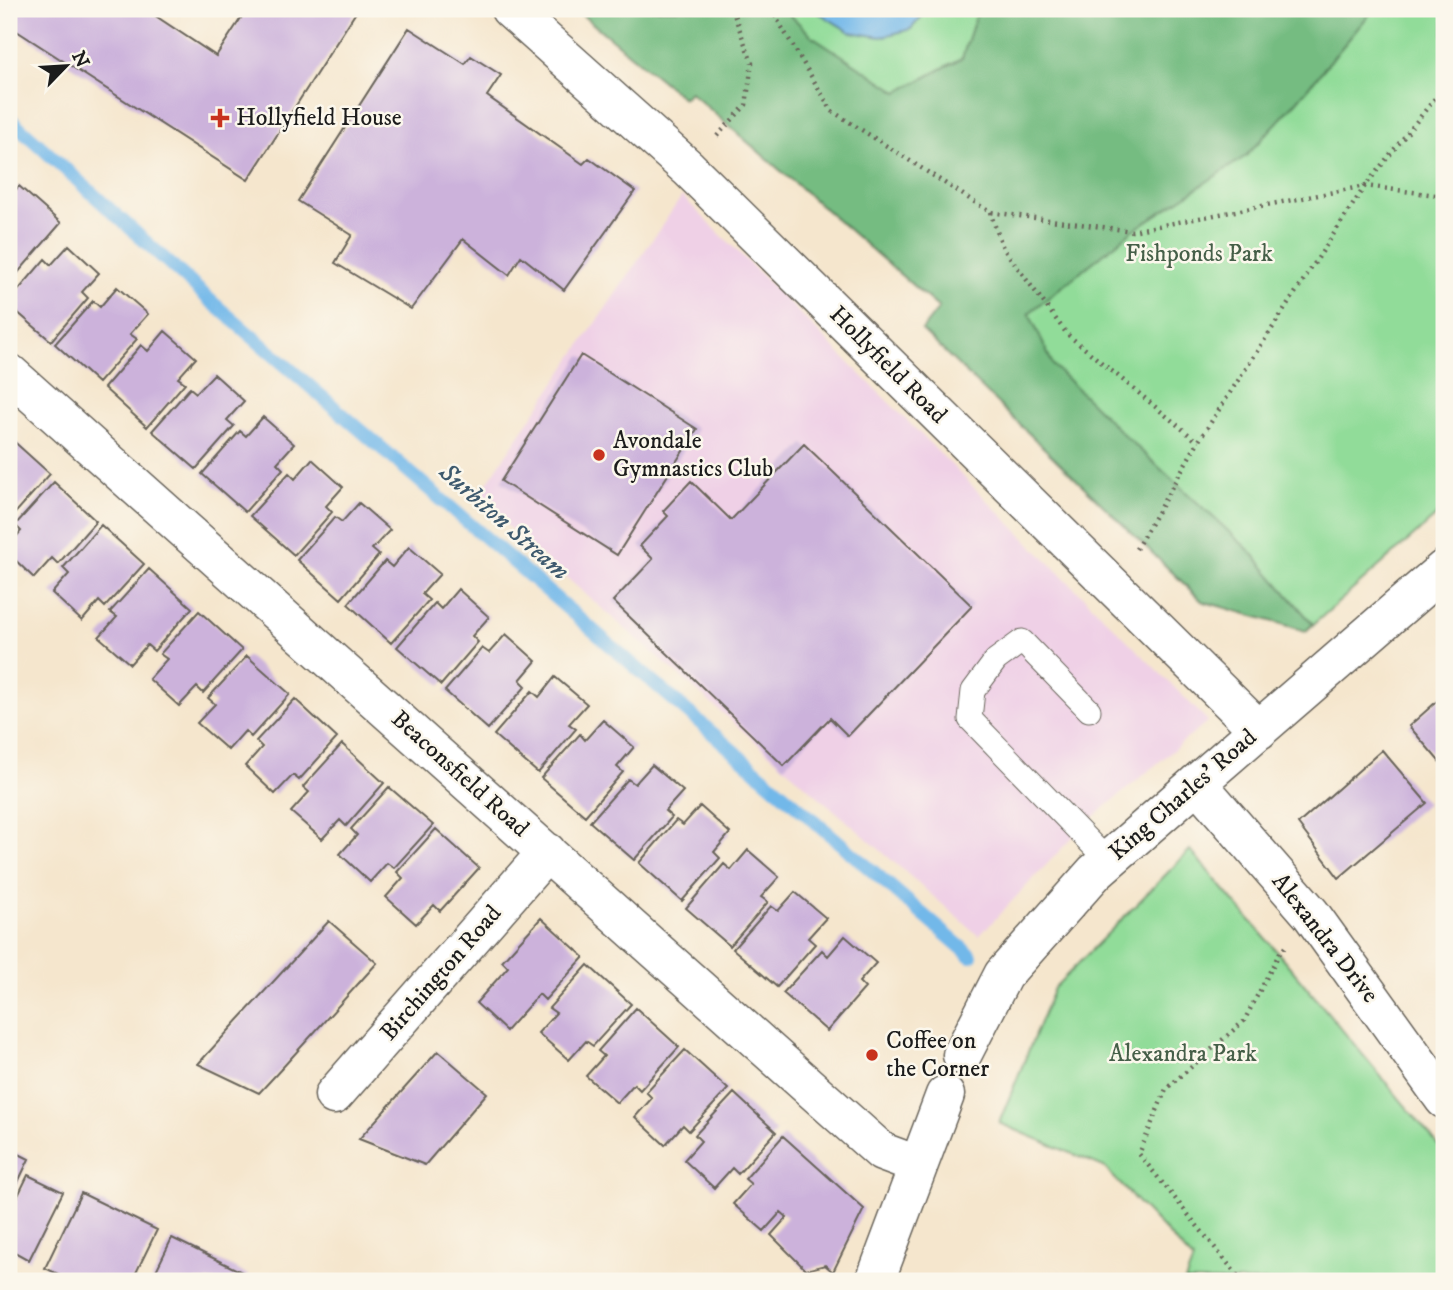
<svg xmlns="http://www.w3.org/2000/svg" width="1453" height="1290" viewBox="0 0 1453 1290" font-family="'IM FELL DW Pica',serif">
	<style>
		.built { fill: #efd0e6 }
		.green { fill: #91dc99; stroke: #567c5a; stroke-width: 2 }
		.forest { fill: #74bc81; stroke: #486c4e; stroke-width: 2 }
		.water { fill: #72b8e9; stroke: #476a82; stroke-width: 2 }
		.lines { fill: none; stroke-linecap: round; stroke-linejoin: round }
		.stream { stroke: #72b8e9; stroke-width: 14 }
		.building { fill: #ccb2db }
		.service-casing { stroke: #68635a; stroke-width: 25 }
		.minor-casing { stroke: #68635a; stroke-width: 41 }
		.tertiary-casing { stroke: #68635a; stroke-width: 41 }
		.path { stroke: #68635a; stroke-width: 4.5; stroke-dasharray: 2 5; stroke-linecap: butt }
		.service { stroke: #fff; stroke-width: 23 }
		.minor { stroke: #fff; stroke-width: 38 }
		.tertiary { stroke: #fff; stroke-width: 38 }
		.poi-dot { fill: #c8321e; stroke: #fbf7ec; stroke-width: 2.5 }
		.labels { text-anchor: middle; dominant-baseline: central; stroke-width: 5; stroke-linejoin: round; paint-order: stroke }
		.poi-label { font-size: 24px; fill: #1c1c1c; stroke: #fbf7ec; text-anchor: start }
		.park-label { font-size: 24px; fill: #455f48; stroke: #fbf7ec }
		.street-label { font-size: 24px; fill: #1c1c1c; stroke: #fbf7ec }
		.water-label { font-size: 26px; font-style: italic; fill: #3e5a6e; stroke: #fbf7ec }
	</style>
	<rect width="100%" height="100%" fill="#fbf7ec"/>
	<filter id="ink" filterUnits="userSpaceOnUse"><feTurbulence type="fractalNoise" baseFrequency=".0143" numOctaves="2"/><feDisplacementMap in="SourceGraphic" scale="14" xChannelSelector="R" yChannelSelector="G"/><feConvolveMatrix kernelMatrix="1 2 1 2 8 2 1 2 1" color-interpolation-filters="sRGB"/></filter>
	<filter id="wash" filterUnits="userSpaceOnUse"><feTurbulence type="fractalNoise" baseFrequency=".00686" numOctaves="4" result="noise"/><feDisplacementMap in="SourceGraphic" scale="28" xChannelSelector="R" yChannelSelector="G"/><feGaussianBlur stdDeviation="1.57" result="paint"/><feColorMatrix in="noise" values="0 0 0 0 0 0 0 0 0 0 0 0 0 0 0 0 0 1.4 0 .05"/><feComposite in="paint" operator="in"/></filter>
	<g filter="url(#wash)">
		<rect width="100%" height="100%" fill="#f5e6cd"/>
		<path class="built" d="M682,196L1208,721L1084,825L979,936L476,499Z"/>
		<path class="green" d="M575,9H1444V509L1306,631L1202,601L922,330L939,308L690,92L683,98Z
			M1190,850L1279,954L1444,1152V1281H1185L1193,1260L1104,1167L999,1123L1054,988Z"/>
		<path class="forest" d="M575,9H784L812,36L898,92L962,58L978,9H1374L1297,101L1246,156L1132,231L1029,313L1053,365L1124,435L1251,552L1313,624L1306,631L1202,601L922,330L939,308L690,92L683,98Z"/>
		<path class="water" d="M816,9H928L911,29L881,37L850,32L819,13Z"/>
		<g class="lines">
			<path class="stream" d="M9,118L212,302L971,956"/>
		</g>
		<g id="blocks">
			<path class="building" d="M9,9H145L216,56L247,9H358L248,180L9,26Z
				M409,28L465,64L471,56L501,75L487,96L583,164L589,158L635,191L564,290L521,256L509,275L463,239L411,309L335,263L352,235L298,201Z
				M19,186L61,223L9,283V197Z
				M69,245L99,273L82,292L88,298L51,341L9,305V301L45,259L51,265Z
				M117,287L148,314L130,334L137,339L98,383L55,344L93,301L100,307Z
				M165,331L196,358L178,378L185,383L147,427L104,388L141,345L148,351Z
				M581,355L697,429L617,555L501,481Z
				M214,374L244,401L227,420L234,426L196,469L152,431L190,388L196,393Z
				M263,417L294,444L277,463L283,469L245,512L202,474L240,431L246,436Z
				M9,437L50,474L9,520Z
				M804,444L972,606L848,736L830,718L784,766L613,601L653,559L640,546L668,516L663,511L691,481L731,520Z
				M312,459L343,487L326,506L332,512L294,555L250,516L289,473L295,479Z
				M54,482L96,521L58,564L52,558L34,578L9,554V545L21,531L15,525Z
				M359,503L390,530L372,549L379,555L341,599L297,560L335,517L342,522Z
				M101,525L144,564L105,607L99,601L82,621L52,593L69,574L63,568Z
				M409,547L440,574L422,594L429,600L391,643L348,604L385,561L392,567Z
				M149,569L192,608L154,651L147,645L130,664L99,637L117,617L110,612Z
				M458,589L489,617L472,636L478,642L441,685L397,647L435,603L441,609Z
				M199,611L242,650L203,693L197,687L179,706L149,679L167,659L160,654Z
				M506,634L536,661L520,680L526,686L488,729L445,691L482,648L489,653Z
				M247,656L290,694L251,737L245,731L228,750L197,723L215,704L208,698Z
				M555,677L587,704L569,724L576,729L538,773L494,735L532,691L539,697Z
				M1444,695V767L1409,726Z
				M295,699L337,738L299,780L293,775L275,794L245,766L262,747L256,741Z
				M603,720L634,747L617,767L623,772L585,816L541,778L580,734L585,740Z
				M342,744L384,783L346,826L340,820L322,839L291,812L309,792L303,787Z
				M1382,750L1427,803L1339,878L1298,824Z
				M652,765L683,791L665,811L672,817L634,860L590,822L628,779L635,784Z
				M389,787L433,825L394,868L387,863L370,882L340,854L357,835L351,829Z
				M700,806L730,833L714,852L720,858L682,901L639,863L676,820L683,825Z
				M436,829L479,868L440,911L434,905L416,924L386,897L403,878L397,872Z
				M748,850L779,877L761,897L768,902L730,946L686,908L724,864L731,870Z
				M795,892L826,918L808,938L815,944L777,987L733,949L771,906L778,911Z
				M541,918L584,957L545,1000L539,994L506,1031L476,1003L508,967L502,961Z
				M329,921L377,963L283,1067L259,1093L198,1064Z
				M845,936L876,963L859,982L865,988L827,1031L783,993L822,950L828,956Z
				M588,965L631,1004L593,1046L586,1041L569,1060L538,1033L556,1013L549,1008Z
				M636,1008L679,1047L640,1090L634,1084L617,1103L586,1076L604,1056L598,1051Z
				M685,1050L728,1089L689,1131L683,1125L665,1145L635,1117L652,1098L646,1092Z
				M438,1051L487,1093L425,1165L359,1139Z
				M734,1093L776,1132L738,1174L732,1168L714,1188L684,1160L701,1141L695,1135Z
				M783,1136L864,1209L833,1272L825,1265L806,1270L771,1235L787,1217L781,1212L764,1231L733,1204L751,1184L745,1179Z
				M9,1149L29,1159L9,1201Z
				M28,1175L63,1192L29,1260L9,1249V1214Z
				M81,1193L157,1230L132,1281H73L45,1268Z
				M172,1238L248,1275L245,1281H151Z"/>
		</g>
	</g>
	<g filter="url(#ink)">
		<use href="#blocks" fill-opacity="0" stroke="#68635a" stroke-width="2"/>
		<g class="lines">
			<defs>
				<path id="service" d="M1089,710L1022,641L996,660L973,691L970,719L1108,861"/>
				<path id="minor" d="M9,373L882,1152L917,1165
					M962,1055L1003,975L1095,872L1197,783
					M334,1095L547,852
					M875,1281L945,1095"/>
				<path id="tertiary" d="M510,9L688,168L1259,730
					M1444,569L1197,783L1311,914L1444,1099"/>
			</defs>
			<use href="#service" class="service-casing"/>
			<use href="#minor" class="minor-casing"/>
			<use href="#tertiary" class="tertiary-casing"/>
			<path class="path" d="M771,9L832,111L990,212L1132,231L1365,186L1444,196
				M717,136L746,105L752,63L732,9
				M990,212L1003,248L1067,334L1198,442
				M1136,549L1198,442L1365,186L1444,87
				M1242,1281L1139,1154L1166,1089L1244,1021L1279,954L1285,947"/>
			<use href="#service" class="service"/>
			<use href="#minor" class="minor"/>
			<use href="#tertiary" class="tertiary"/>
		</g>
	</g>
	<g class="poi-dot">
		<path d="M216.5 107.5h7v7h7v7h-7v7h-7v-7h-7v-7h7z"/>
		<circle cx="599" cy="455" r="7"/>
		<circle cx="872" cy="1055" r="7"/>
	</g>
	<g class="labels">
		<g class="poi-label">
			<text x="236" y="118">Hollyfield House</text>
			<text x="613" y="441">Avondale<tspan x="613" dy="28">Gymnastics Club</tspan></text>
			<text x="886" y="1041">Coffee on<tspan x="886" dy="28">the Corner</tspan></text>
		</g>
		<g class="park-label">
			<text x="1199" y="254">Fishponds Park</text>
			<text x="1183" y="1054">Alexandra Park</text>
		</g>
		<g class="street-label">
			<text transform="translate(888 365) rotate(45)">Hollyfield Road</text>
			<text transform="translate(460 774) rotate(42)">Beaconsfield Road</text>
			<text transform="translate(1183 795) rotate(-41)">King Charles' Road</text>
			<text transform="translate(1325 938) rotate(52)">Alexandra Drive</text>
			<text transform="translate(441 973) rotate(-49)">Birchington Road</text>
		</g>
		<g class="water-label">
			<text transform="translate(504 522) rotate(41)">Surbiton Stream</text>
		</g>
	</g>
	<rect width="1453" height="1290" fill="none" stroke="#fbf7ec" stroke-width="35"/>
	<g transform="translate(66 66) rotate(65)" stroke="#fbf7ec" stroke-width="5" paint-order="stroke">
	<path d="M0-5L12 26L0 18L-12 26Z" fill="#1c1c1c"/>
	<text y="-10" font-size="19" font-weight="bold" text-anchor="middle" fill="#1c1c1c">N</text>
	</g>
</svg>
